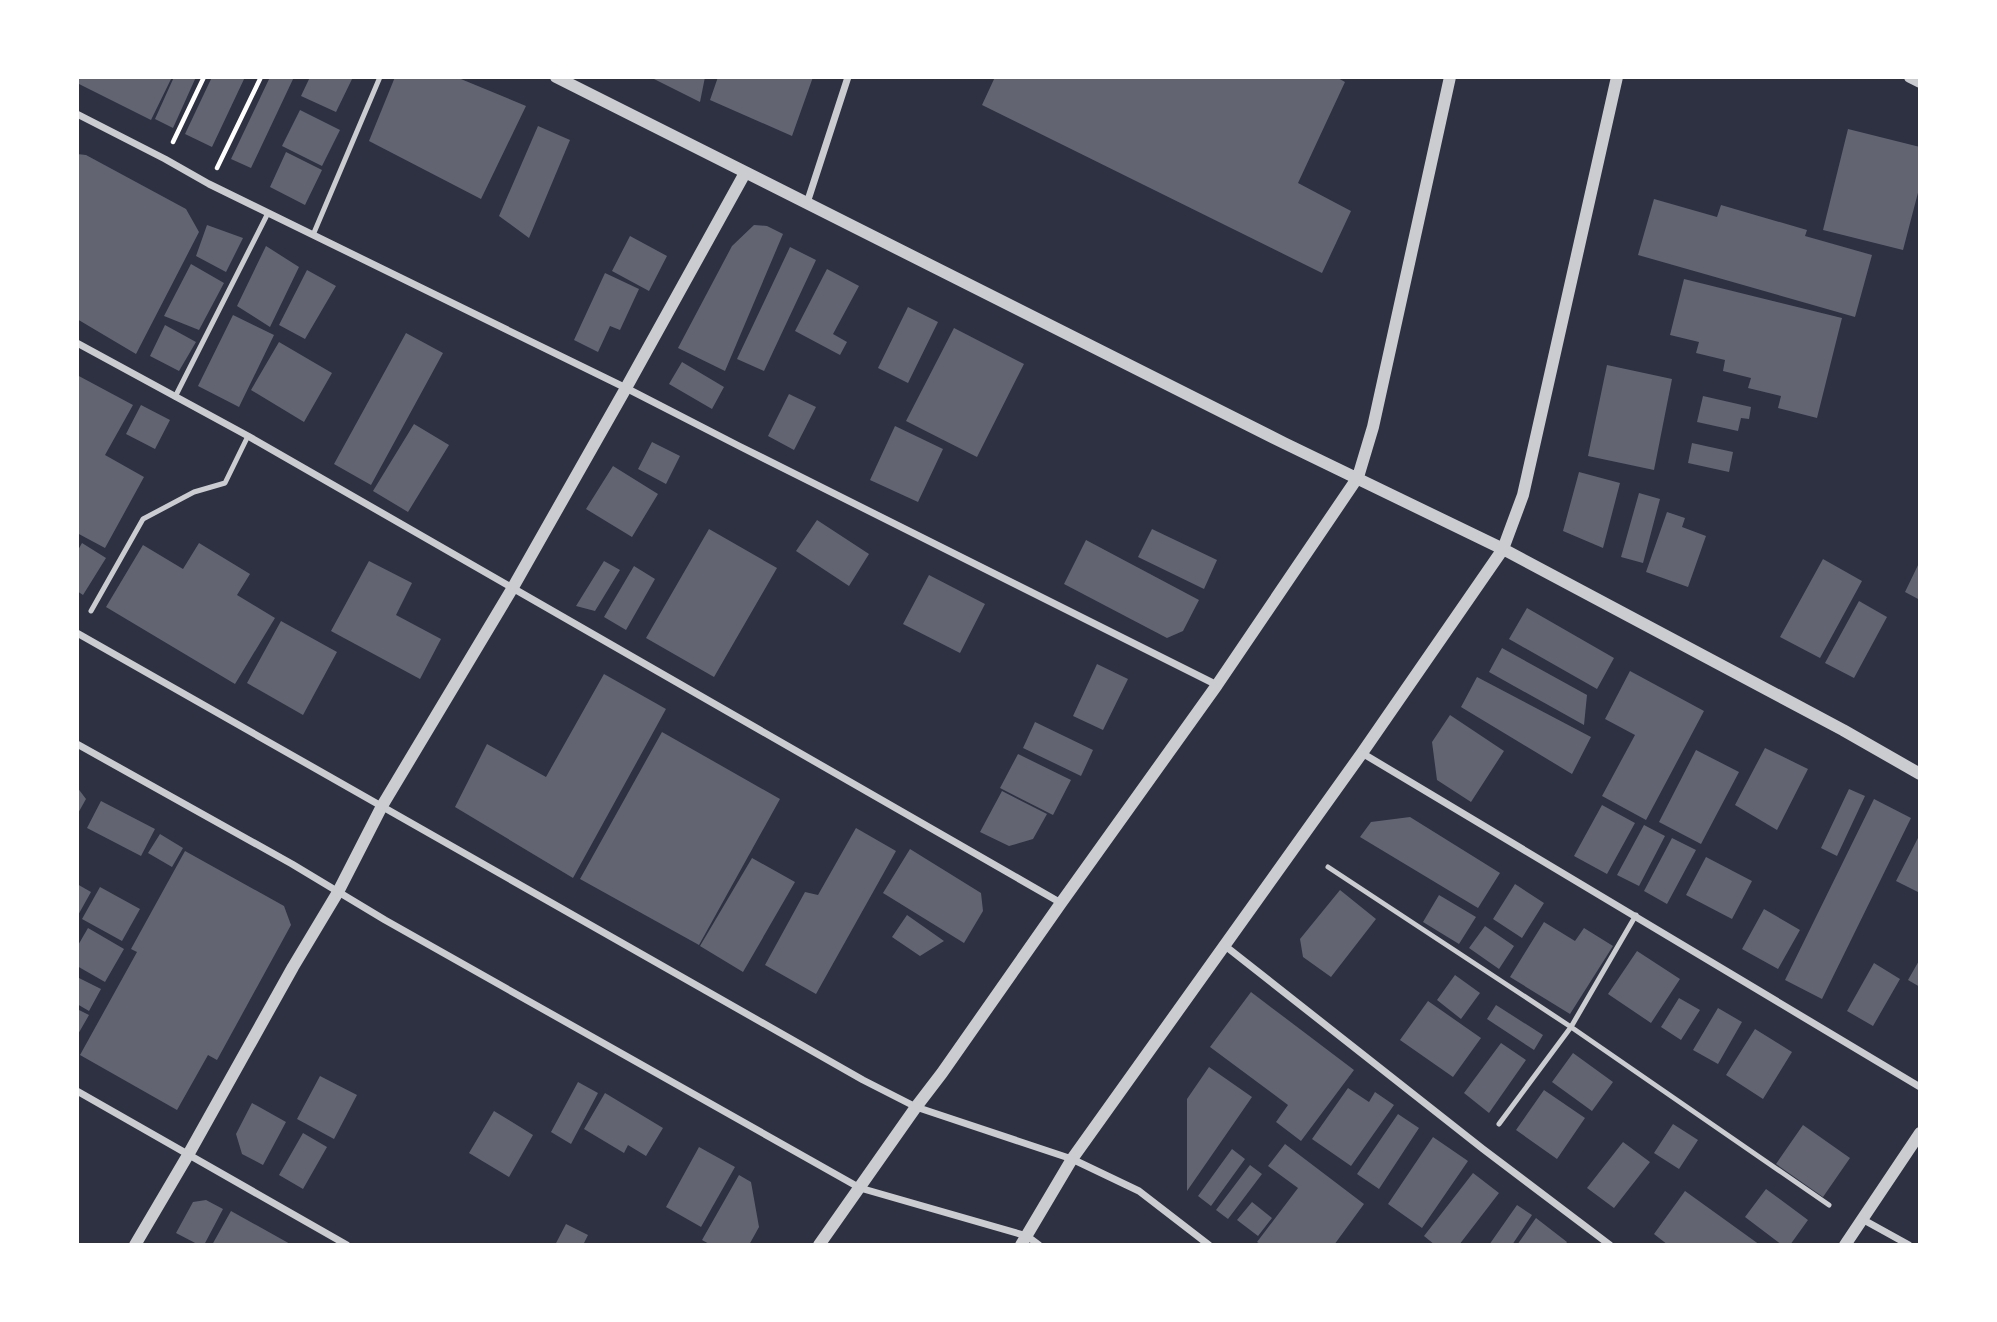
<svg xmlns="http://www.w3.org/2000/svg" width="1997" height="1322" viewBox="0 0 1997 1322" font-family="Lato,sans-serif">
	<style>
		.building { fill: #626471 }
		.lines { fill: none; stroke-linecap: round; stroke-linejoin: round }
		.path { stroke: #fff; stroke-width: 4.5 }
		.service { stroke: #caccd0; stroke-width: 5 }
		.minor { stroke: #caccd0; stroke-width: 7 }
		.tertiary { stroke: #caccd0; stroke-width: 12 }
	</style>
	<rect width="100%" height="100%" fill="#2d3142"/>
	<path class="building" d="M77,77H172L151,120L77,83Z
		M174,77H196L173,128L155,119Z
		M212,77H245L212,147L185,134Z
		M270,77H294L251,168L231,159Z
		M310,77H353L336,112L301,96Z
		M395,77H456L526,106L481,199L369,141Z
		M650,77H705L700,102Z
		M718,77H813L792,136L710,100Z
		M995,77H1336L1345,82L1298,183L1351,211L1322,273L982,105Z
		M300,110L340,130L322,166L282,146Z
		M538,126L570,140L529,238L499,216Z
		M1848,129L1920,147V185L1903,250L1823,230Z
		M286,152L322,170L305,205L270,187Z
		M77,154L86,155L186,209L199,232L136,354L77,319Z
		M1654,199L1717,217L1721,205L1807,230L1805,236L1872,255L1855,317L1638,255Z
		M207,225L243,238L226,272L196,256Z
		M754,225L767,226L783,234L725,371L678,348L732,246Z
		M630,236L667,256L649,291L612,271Z
		M266,246L299,267L270,327L237,306Z
		M790,247L816,260L764,371L737,359Z
		M191,264L224,283L199,330L164,316Z
		M827,269L859,286L833,334L847,342L840,355L795,331Z
		M307,270L336,286L305,339L279,325Z
		M605,273L639,289L620,330L610,326L598,352L574,340Z
		M1684,279L1842,318L1817,418L1778,408L1781,396L1748,388L1751,378L1723,371L1725,360L1696,353L1699,342L1670,335Z
		M908,307L938,322L908,383L878,368Z
		M233,315L274,335L239,407L198,386Z
		M165,325L196,342L179,371L150,356Z
		M954,328L1024,364L977,457L906,421Z
		M406,333L443,353L371,485L334,464Z
		M279,342L332,373L304,422L251,390Z
		M682,362L724,387L712,409L669,384Z
		M1607,365L1672,379L1654,470L1588,456Z
		M77,375L133,405L105,455L144,477L105,548L77,533Z
		M789,394L816,407L794,450L768,436Z
		M1703,396L1751,407L1749,419L1741,418L1738,431L1697,422Z
		M141,405L170,420L155,449L126,434Z
		M414,424L449,445L408,512L373,491Z
		M895,426L943,449L918,502L870,480Z
		M652,442L680,456L666,484L638,469Z
		M1692,443L1733,452L1729,472L1688,463Z
		M613,466L658,494L632,537L586,509Z
		M1579,472L1620,483L1603,548L1563,531Z
		M1639,493L1660,499L1643,563L1621,557Z
		M1667,512L1685,518L1682,527L1706,536L1688,587L1646,572Z
		M817,520L869,554L849,586L796,551Z
		M709,529L777,568L714,677L646,638Z
		M1152,529L1217,560L1204,589L1138,557Z
		M1086,540L1199,600L1183,631L1167,638L1064,584Z
		M82,543L106,558L83,595L77,591V552Z
		M199,543L250,574L237,595L275,618L235,684L106,607L143,545L183,569Z
		M1823,559L1862,581L1820,658L1780,637Z
		M369,561L412,583L396,615L441,639L420,679L331,631Z
		M604,561L620,570L595,611L576,606Z
		M1920,561V600L1905,592Z
		M634,566L655,579L626,630L604,617Z
		M929,575L985,604L960,653L903,624Z
		M1859,601L1887,617L1854,678L1825,663Z
		M1527,608L1614,658L1597,689L1509,639Z
		M281,621L337,652L303,715L247,683Z
		M1502,648L1587,695L1584,725L1489,672Z
		M1097,664L1128,679L1103,730L1073,716Z
		M1630,671L1704,711L1646,820L1602,796L1635,735L1605,719Z
		M604,674L666,709L573,878L455,807L487,744L546,777Z
		M1477,677L1591,737L1572,774L1461,707Z
		M1450,715L1504,751L1471,802L1437,780L1432,742Z
		M1035,722L1093,750L1081,776L1023,748Z
		M662,732L780,799L699,945L580,879Z
		M1765,748L1808,769L1777,830L1735,805Z
		M1696,750L1739,772L1701,844L1659,822Z
		M1018,754L1071,780L1053,815L1000,788Z
		M77,787L86,799L77,815Z
		M1849,789L1865,796L1837,856L1821,848Z
		M1002,791L1047,814L1033,839L1009,846L980,832Z
		M1874,799L1911,818L1822,999L1785,980Z
		M101,801L155,829L141,856L87,828Z
		M1602,805L1635,823L1607,874L1574,856Z
		M1410,817L1500,873L1478,908L1360,837L1371,822Z
		M1644,825L1665,836L1639,886L1617,875Z
		M856,828L896,851L816,994L765,965L805,892L818,895Z
		M160,834L183,848L172,867L148,853Z
		M1920,834V893L1896,881Z
		M1672,838L1696,850L1667,904L1644,891Z
		M910,849L981,893L983,911L964,943L883,893Z
		M185,851L284,906L291,925L217,1060L208,1055L177,1110L80,1055L137,952L131,949Z
		M1706,857L1752,881L1732,919L1686,895Z
		M752,858L795,882L743,972L700,946Z
		M77,884L91,892L77,917Z
		M1515,884L1544,903L1522,938L1493,919Z
		M100,887L140,909L122,941L82,919Z
		M1340,890L1376,919L1331,977L1303,957L1300,939Z
		M1439,895L1476,917L1459,944L1423,922Z
		M1764,909L1800,930L1778,969L1742,949Z
		M907,915L944,941L920,956L892,937Z
		M1544,922L1575,941L1584,928L1613,946L1570,1014L1510,977Z
		M1485,926L1514,946L1499,969L1469,948Z
		M88,928L124,949L105,982L77,966V947Z
		M1637,951L1680,979L1651,1023L1608,994Z
		M1920,959V987L1908,980Z
		M1874,963L1900,979L1873,1026L1847,1011Z
		M1455,975L1480,993L1461,1019L1437,1000Z
		M77,977L101,989L89,1011L77,1004Z
		M1251,992L1354,1070L1301,1141L1276,1122L1288,1105L1210,1047Z
		M1679,998L1700,1010L1681,1040L1661,1027Z
		M1428,1001L1481,1038L1453,1077L1400,1040Z
		M1496,1005L1543,1035L1534,1050L1487,1019Z
		M1718,1008L1742,1022L1718,1064L1693,1050Z
		M77,1009L89,1015L77,1036Z
		M1755,1029L1792,1052L1763,1099L1726,1075Z
		M1501,1043L1526,1060L1489,1113L1464,1093Z
		M1573,1053L1613,1082L1592,1111L1552,1082Z
		M1209,1067L1252,1097L1187,1191V1099Z
		M320,1076L357,1095L334,1139L297,1119Z
		M578,1082L598,1093L571,1144L551,1132Z
		M1348,1088L1369,1102L1375,1092L1394,1105L1351,1166L1312,1139Z
		M1544,1090L1585,1118L1557,1159L1516,1130Z
		M605,1093L663,1128L646,1156L628,1145L624,1153L584,1129Z
		M252,1103L286,1122L263,1165L242,1154L236,1134Z
		M494,1111L533,1135L509,1177L469,1153Z
		M1398,1114L1419,1128L1379,1189L1357,1174Z
		M1673,1124L1698,1140L1679,1169L1654,1153Z
		M1803,1125L1850,1158L1823,1197L1776,1164Z
		M303,1133L327,1147L303,1189L279,1175Z
		M1433,1137L1468,1161L1422,1228L1388,1204Z
		M1623,1142L1650,1162L1614,1208L1587,1188Z
		M1285,1144L1364,1204L1334,1245H1262L1257,1242L1298,1188L1268,1166Z
		M699,1147L735,1167L701,1227L666,1207Z
		M1232,1149L1245,1159L1211,1206L1198,1196Z
		M1250,1165L1262,1174L1228,1219L1216,1210Z
		M1473,1173L1499,1193L1459,1245H1435L1424,1236Z
		M739,1175L751,1182L759,1227L749,1245H711L702,1240Z
		M1766,1189L1808,1220L1790,1245H1782L1745,1217Z
		M1685,1191L1760,1245H1668L1654,1234Z
		M206,1200L223,1209L204,1245H199L176,1233L193,1202Z
		M1252,1202L1272,1218L1258,1236L1237,1220Z
		M1517,1205L1532,1215L1512,1245H1489Z
		M231,1211L292,1245H212Z
		M1536,1218L1567,1242L1565,1245H1517Z
		M566,1224L588,1235L583,1245H555Z"/>
	<g class="lines">
		<path class="path" d="M173,142L204,77
			M217,168L261,77"/>
		<path class="service" d="M313,235L380,77
			M175,397L268,213
			M91,611L143,519L194,492L225,483L248,436
			M1328,867L1571,1027L1829,1205
			M1499,1124L1571,1027L1636,915"/>
		<path class="minor" d="M77,114L165,159L209,184L626,388L739,446L1217,685
			M807,203L848,77
			M77,343L248,436L1061,903
			M77,633L863,1080L916,1107L1072,1159L1139,1191L1209,1245
			M77,744L292,864L385,920L860,1188L1027,1236L1039,1245
			M1362,753L1920,1087
			M1224,945L1483,1149L1610,1245
			M77,1091L347,1245
			M1862,1219L1909,1245"/>
		<path class="tertiary" d="M556,77L1284,443L1503,549L1843,730L1920,774
			M1910,77L1920,82
			M135,1245L188,1155L293,967L338,892L382,806L512,589L626,388L745,173
			M819,1245L916,1107L942,1073L1061,903L1217,685L1358,477L1373,427L1450,77
			M1021,1245L1072,1159L1362,753L1503,549L1523,495L1617,77
			M1845,1245L1920,1133"/>
	</g>
	<rect width="1997" height="1322" fill="none" stroke="#ffffff" stroke-width="158"/>
</svg>
